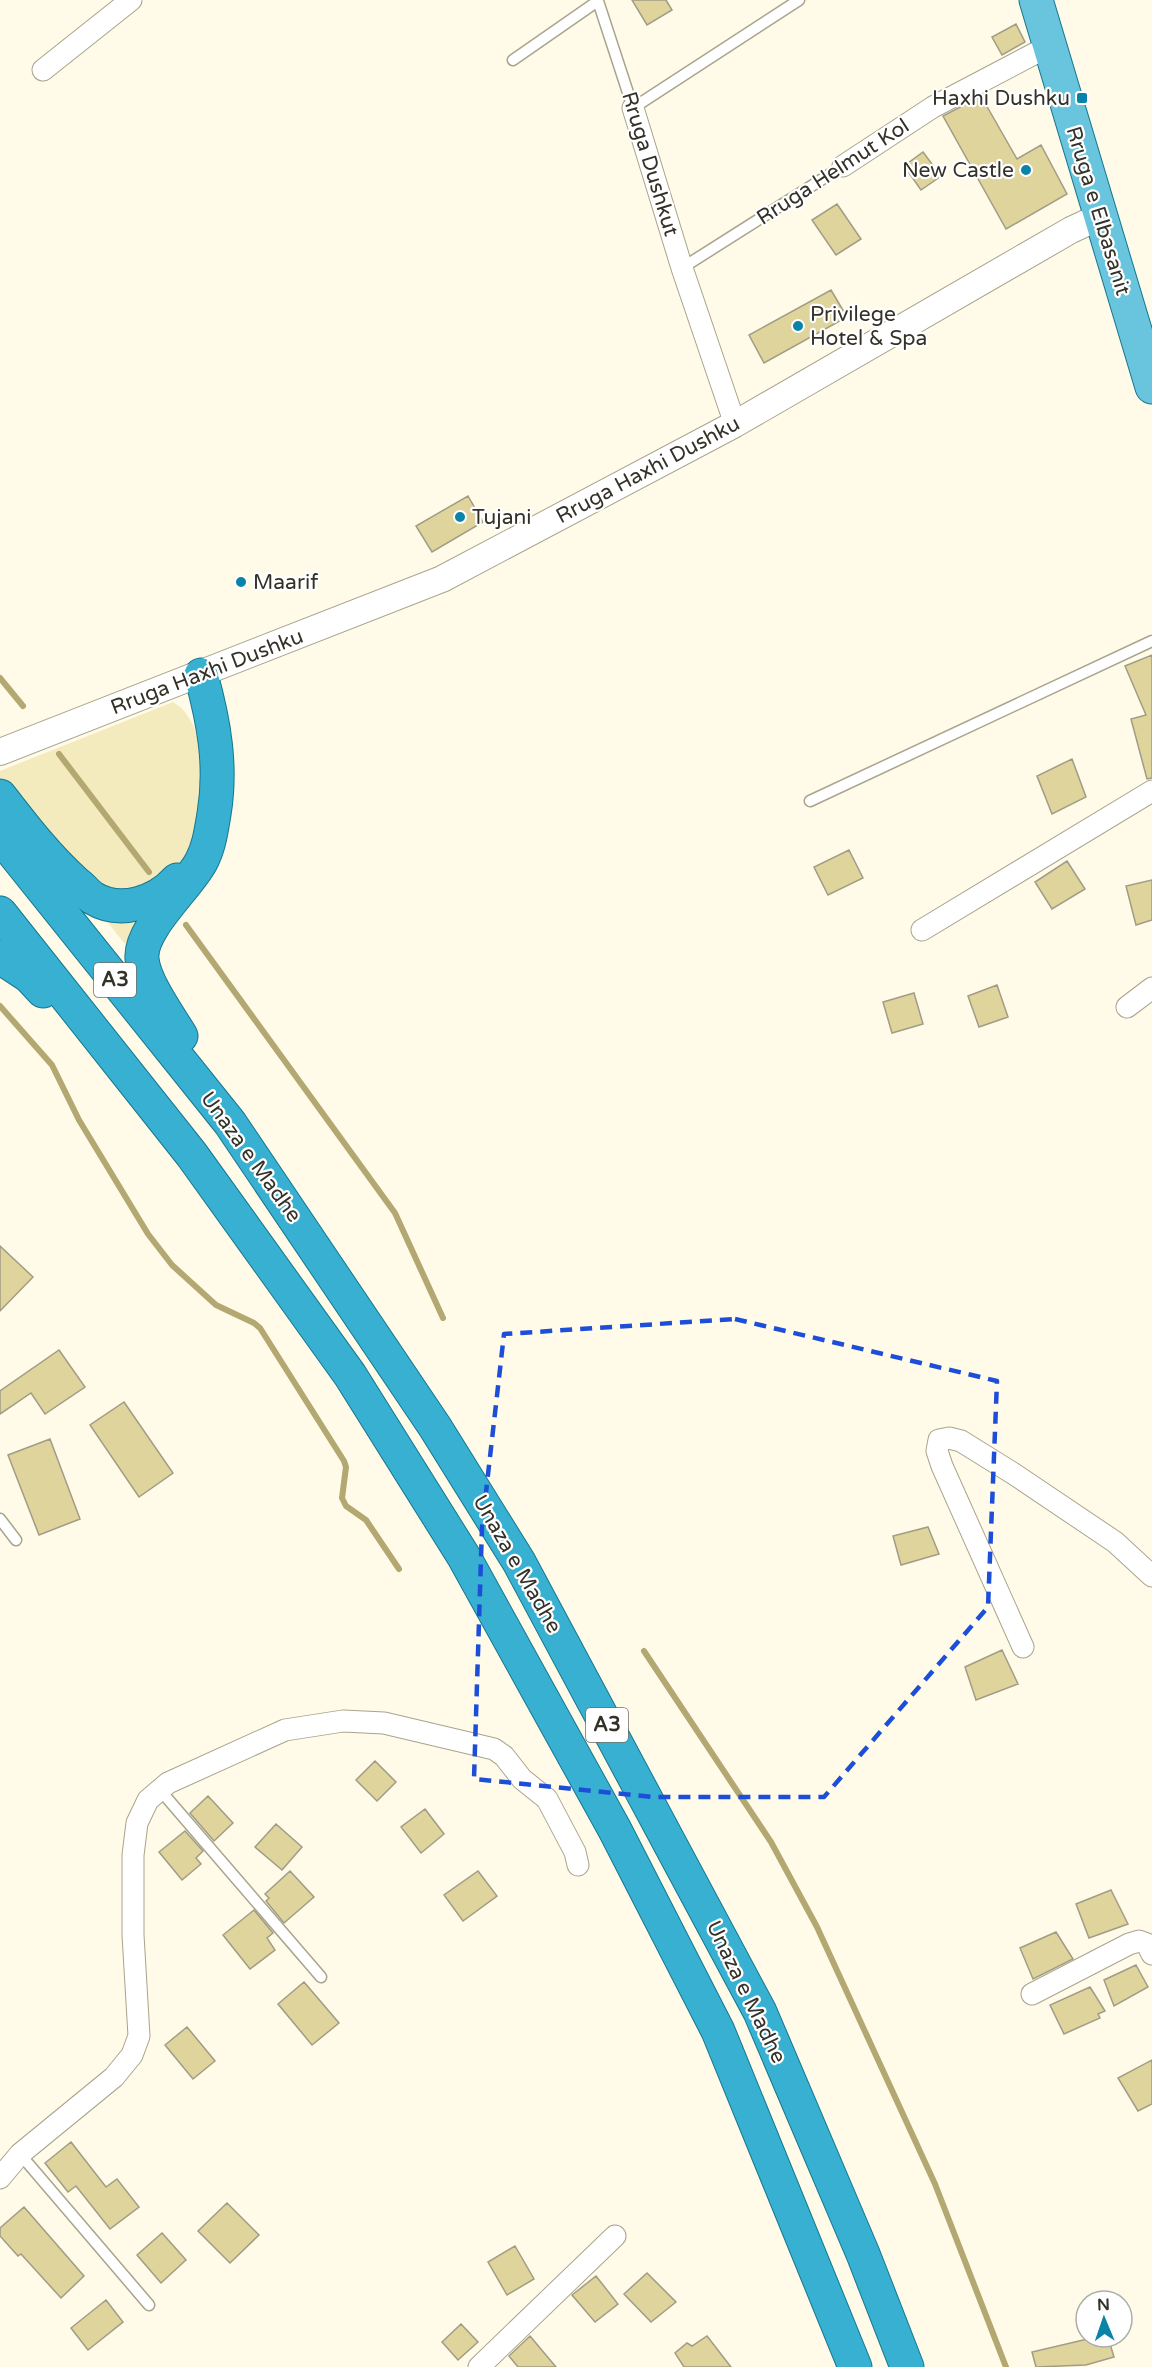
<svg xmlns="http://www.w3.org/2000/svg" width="1152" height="2367" viewBox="0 0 1152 2367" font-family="'Varela Round',sans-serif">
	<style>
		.green { fill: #f3eabd }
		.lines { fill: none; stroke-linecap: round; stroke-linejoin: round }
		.stream { stroke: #b3a871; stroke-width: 6 }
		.building { fill: #dfd49b; stroke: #a19c86; stroke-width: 1.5 }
		.service-casing { stroke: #a8a48d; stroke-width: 13 }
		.minor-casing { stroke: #a8a48d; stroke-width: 23 }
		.tertiary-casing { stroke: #a8a48d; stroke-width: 28 }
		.primary-casing { stroke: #15778f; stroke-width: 35 }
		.trunk-casing { stroke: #15778f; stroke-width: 35 }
		.service { stroke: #fff; stroke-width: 10 }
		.minor { stroke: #fff; stroke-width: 21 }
		.tertiary { stroke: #fff; stroke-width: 26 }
		.primary { stroke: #69c4dd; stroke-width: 33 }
		.trunk { stroke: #37b0d2; stroke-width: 33 }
		.marked { fill: none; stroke: #1d4ed8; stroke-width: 4.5; stroke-dasharray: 12 8; stroke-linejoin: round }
		.poi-dot { fill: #0884a8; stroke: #fff; stroke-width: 2 }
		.labels { text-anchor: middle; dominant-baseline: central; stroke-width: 4.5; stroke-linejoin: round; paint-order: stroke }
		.shield { fill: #fff; stroke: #706f68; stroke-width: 1.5 }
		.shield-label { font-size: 20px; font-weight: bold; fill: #333128 }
		.poi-label { font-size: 21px; fill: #333128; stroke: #fff; text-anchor: start }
		.street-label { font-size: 21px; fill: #333128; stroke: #fff }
	</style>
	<rect width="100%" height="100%" fill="#fffbe8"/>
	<path class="green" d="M173,702C218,728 205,834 178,869C172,876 131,891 120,896L80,875L0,778V771Z
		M141,911L128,944L124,943L102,915Z"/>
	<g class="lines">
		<path class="stream" d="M0,678L23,706
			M59,754L149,872
			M186,925L395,1213L443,1318
			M0,1006L52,1065L79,1120L148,1234L172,1265L216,1305L254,1323L260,1328L344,1461L346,1467L342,1498L346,1506L366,1520L399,1569
			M644,1651L771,1842L817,1927L935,2184L1006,2367"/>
	</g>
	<path class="building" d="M632,0H666L672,10L647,25Z
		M1016,24L1025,42L1002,55L992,37Z
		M981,96L1017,159L1041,145L1067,194L1006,229L943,116Z
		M923,152L941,176L921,190L904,166Z
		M837,204L861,239L836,255L812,220Z
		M831,290L847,317L764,363L749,335Z
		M468,496L483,522L432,552L416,526Z
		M1152,655V778L1147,779L1131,719L1146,715L1125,666Z
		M1072,759L1086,797L1052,814L1037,776Z
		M849,850L863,878L828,895L814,867Z
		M1067,861L1085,889L1052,909L1035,882Z
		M1152,880V920L1136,925L1126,886Z
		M997,985L1008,1017L979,1027L968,996Z
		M914,993L923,1024L892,1033L883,1002Z
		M0,1246L33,1277L0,1311Z
		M59,1350L85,1387L45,1414L31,1393L0,1414V1391Z
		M124,1402L173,1473L139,1497L90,1425Z
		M50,1439L80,1519L39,1535L8,1455Z
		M928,1527L939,1554L901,1565L893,1536Z
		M1002,1650L1018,1684L976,1700L965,1667Z
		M375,1761L396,1782L377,1801L356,1780Z
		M208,1796L233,1823L214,1841L190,1813Z
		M425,1809L444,1834L421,1853L401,1827Z
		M276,1824L302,1847L282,1870L255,1847Z
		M185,1831L203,1851L196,1858L201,1864L182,1880L159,1852Z
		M290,1871L314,1897L284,1923L266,1901L269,1898L265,1894Z
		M478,1871L497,1896L463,1921L444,1895Z
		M1111,1890L1128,1924L1089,1938L1076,1904Z
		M254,1910L273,1933L267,1938L275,1950L250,1969L223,1935Z
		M1056,1932L1073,1959L1033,1979L1020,1948Z
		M1136,1965L1148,1987L1114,2006L1104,1980Z
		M304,1982L339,2023L312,2045L278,2004Z
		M1090,1987L1105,2011L1098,2014L1100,2018L1064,2034L1050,2005Z
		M187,2027L215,2061L193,2079L165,2045Z
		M1152,2060V2104L1138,2111L1118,2078Z
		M71,2142L106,2187L117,2179L139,2207L110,2229L76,2186L68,2192L45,2163Z
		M227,2203L259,2235L230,2263L198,2231Z
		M24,2207L84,2276L61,2298L21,2254L18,2256L0,2236V2228Z
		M162,2233L186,2260L161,2283L137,2255Z
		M515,2246L534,2279L507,2295L488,2262Z
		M647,2273L676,2302L651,2322L624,2294Z
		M596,2276L618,2304L595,2322L572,2295Z
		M106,2300L123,2322L88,2350L71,2328Z
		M461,2324L478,2342L458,2360L442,2342Z
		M530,2336L556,2367H518L509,2356Z
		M707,2336L731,2367H684L675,2353L687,2343L692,2346Z
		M1096,2337H1108L1114,2357L1086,2365L1036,2367L1032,2352Z"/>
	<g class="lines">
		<defs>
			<path id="service" d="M513,60L598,1L633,108L799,0
				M682,268L843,166
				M810,801L1152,641
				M0,1519L16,1540
				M160,1790L321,1977
				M20,2154L149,2305"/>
			<path id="minor" d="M43,70L131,0
				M633,108L682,268L735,424
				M843,166L933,107L1049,46
				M922,930L1152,791
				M1127,1007L1152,988
				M1023,1647L942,1466L937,1451L939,1440L949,1438L961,1441L1014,1474L1115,1542L1152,1576
				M1032,1994L1129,1944L1139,1941L1147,1944L1152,1954
				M0,2178L20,2154L114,2077L132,2055L139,2036L133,1935V1855L137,1823L148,1800L168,1783L285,1730L343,1721L384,1723L494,1749L504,1756L522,1779L547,1799L575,1852L578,1865
				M479,2367L615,2236"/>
			<path id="tertiary" d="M0,752L442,579L735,424L1071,230L1099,217"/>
			<path id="primary" d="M1036,0L1152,387"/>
			<path id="trunk" d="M0,796C24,827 47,857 76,883C82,887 87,894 93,898C121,915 157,902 177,880
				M0,836L230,1123L435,1427L519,1562L760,2012L863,2254L907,2367
				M0,913L192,1155L350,1375L464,1557L615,1830L718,2031L855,2367
				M0,957L29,976L43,991
				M181,1036C169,1016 144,982 142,959C139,929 187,888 201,862C209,847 211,832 214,814C222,766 214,722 201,675"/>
		</defs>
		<use href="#service" class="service-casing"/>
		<use href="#minor" class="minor-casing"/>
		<use href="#tertiary" class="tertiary-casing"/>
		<use href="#primary" class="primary-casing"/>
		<use href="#trunk" class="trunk-casing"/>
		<use href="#service" class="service"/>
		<use href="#minor" class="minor"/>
		<use href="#tertiary" class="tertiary"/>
		<use href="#primary" class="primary"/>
		<use href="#trunk" class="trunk"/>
	</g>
	<path class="marked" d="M735,1319L997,1381L988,1607L824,1797H654L474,1779L482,1527L504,1334Z"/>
	<g class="poi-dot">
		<rect x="1076" y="92" width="12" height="12" rx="3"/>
		<circle cx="1026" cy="170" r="6"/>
		<circle cx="798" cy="326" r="6"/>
		<circle cx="460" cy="517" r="6"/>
		<circle cx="241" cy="582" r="6"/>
	</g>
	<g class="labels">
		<g class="shield">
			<rect x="94" y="963" width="42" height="34" rx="4.5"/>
			<rect x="586" y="1708" width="42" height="34" rx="4.5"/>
		</g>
		<g class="shield-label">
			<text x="115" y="980">A3</text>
			<text x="607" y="1725">A3</text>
		</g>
		<g class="poi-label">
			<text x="1070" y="98" text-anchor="end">Haxhi Dushku</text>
			<text x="1014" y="170" text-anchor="end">New Castle</text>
			<text x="810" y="314">Privilege<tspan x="810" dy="24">Hotel &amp; Spa</tspan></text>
			<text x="472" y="517">Tujani</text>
			<text x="253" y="582">Maarif</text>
		</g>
		<g class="street-label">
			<text transform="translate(650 164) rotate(73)">Rruga Dushkut</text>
			<text transform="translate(833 172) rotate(-33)">Rruga Helmut Kol</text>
			<text transform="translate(1098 211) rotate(73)">Rruga e Elbasanit</text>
			<text transform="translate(648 470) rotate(-28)">Rruga Haxhi Dushku</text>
			<text transform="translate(207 672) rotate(-21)">Rruga Haxhi Dushku</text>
			<text transform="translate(251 1157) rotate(54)">Unaza e Madhe</text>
			<text transform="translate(517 1564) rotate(60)">Unaza e Madhe</text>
			<text transform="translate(746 1992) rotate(64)">Unaza e Madhe</text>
		</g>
	</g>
	<g transform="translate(1104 2319) rotate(358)"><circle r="28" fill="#ffffff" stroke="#adada9" stroke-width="1.5"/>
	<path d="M0-4.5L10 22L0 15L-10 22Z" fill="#0884a8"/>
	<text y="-9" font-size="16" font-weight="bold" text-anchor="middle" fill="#333128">N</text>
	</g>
</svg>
